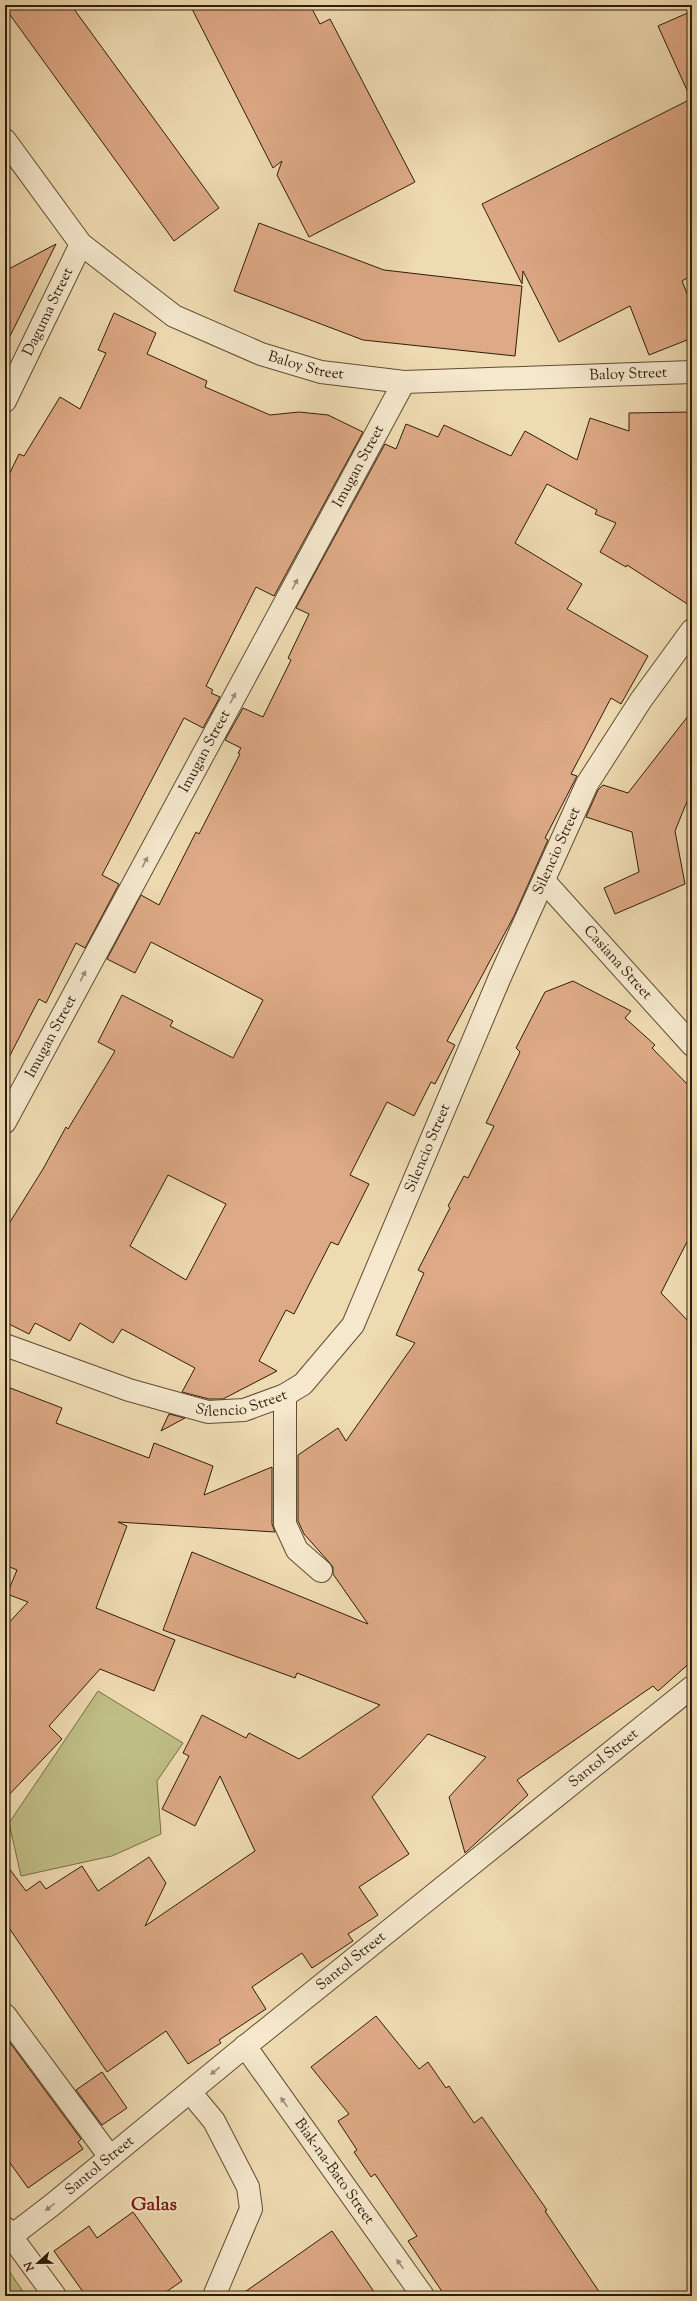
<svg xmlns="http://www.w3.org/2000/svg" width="697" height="2301" viewBox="0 0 697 2301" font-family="'Sorts Mill Goudy',serif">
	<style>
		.green { fill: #c0be87; stroke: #786e48 }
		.building { fill: #dda986; stroke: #2f1e0a; fill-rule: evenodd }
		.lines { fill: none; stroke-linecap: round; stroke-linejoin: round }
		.minor-casing { stroke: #5f4d34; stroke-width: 24 }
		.minor { stroke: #f5e8cd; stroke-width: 22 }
		.oneway { fill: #9c8d75 }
		.labels { text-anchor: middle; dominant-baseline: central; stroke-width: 4; stroke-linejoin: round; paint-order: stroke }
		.street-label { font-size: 15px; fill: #2f1e0a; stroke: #f5e8cd }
		.district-label { font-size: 19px; font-weight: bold; fill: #7a1f14; stroke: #f5e8cd }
	</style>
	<rect width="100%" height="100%" fill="#efdbb2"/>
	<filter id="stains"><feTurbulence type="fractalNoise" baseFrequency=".005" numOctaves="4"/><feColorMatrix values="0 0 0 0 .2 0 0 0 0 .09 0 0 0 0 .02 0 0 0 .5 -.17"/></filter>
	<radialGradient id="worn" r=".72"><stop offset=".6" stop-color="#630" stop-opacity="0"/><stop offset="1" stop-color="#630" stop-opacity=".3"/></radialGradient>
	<path class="green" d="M98,1691L183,1743L157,1781L161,1834L112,1856L21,1876L9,1823Z
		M5,2265L26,2296H5Z"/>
	<path class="building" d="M5,5H71L219,208L174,241L5,8Z
		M190,5H310L320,24L330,19L415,182L309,237L277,175L282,161L273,168Z
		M692,11V275L682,281L692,306V338L649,355L630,306L559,342L523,271L522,284L482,204L691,99L658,26Z
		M259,223L384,270L522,286L515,356L363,340L234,291Z
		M56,244L5,346V271Z
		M114,313L156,333L147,354L207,381L205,387L270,415L299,412L328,415L363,432L274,596L256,587L206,686L213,690L211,693L220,697L203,728L184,718L102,875L119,884L85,948L76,943L46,1003L39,999L5,1065V483L19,454L24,456L60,397L80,409L106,353L98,350Z
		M692,412V607L627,565L626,567L600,552L616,523L595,514L597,510L547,484L515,543L582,584L567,609L648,656L621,704L611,698L571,774L577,776L545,838L548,840L514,916L447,1041L455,1045L435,1084L431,1082L414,1116L387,1102L350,1175L369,1184L338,1245L331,1242L294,1314L286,1310L259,1361L277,1371L223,1399H209L182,1392L195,1368L122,1329L113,1343L80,1323L70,1341L35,1323L29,1334L5,1322V1230L43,1169L66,1127L68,1129L115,1051L98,1042L122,995L173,1021L170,1026L233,1058L263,1000L151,942L135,973L107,959L141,895L159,905L196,832L199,834L240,754L238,753L241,748L225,740L243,708L263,717L291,660L288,658L309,614L296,608L385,444L396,449L406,424L438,437L444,425L511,456L525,431L577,460L590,418L629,431V413ZM168,1175L226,1204L186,1280L130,1246Z
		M692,711V796L688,799L675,831L685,884L615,914L604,888L639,872L632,832L586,817L598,790L603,785L628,793Z
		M573,981L631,1011L625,1018L655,1045L652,1048L692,1089V1232L661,1293L692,1325V1661L658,1691L653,1686L517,1780L528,1795L465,1853L449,1797L486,1757L428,1734L372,1797L409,1854L359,1887L378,1915L348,1934L353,1941L312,1968L302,1953L252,1987L266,2009L219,2040L221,2043L188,2064L166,2031L107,2072L5,1922V1863L26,1891L40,1881L46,1889L82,1866L98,1891L149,1857L166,1883L145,1926L255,1851L220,1776L195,1826L162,1809L189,1756L183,1753L202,1715L246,1738L249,1733L299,1759L380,1705L297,1673L295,1678L163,1630L192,1552L368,1624L333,1574V1567L329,1562L304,1534L298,1521V1455L338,1428L346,1441L415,1343L396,1335L424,1273L418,1270L450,1208L448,1206L464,1176L468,1178L494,1126L486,1123L520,1052L516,1048L545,992Z
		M5,1386L62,1408L56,1423L149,1458L154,1443L213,1466L204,1495L272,1467V1524L275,1532L118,1522L127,1526L96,1608L175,1640L154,1691L100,1669L49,1726L62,1739L5,1799V1627L28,1602L7,1594L17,1570L5,1565Z
		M169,1414L185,1418L161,1431Z
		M376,2016L419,2069L428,2062L446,2088L449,2086L474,2123L482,2117L547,2210L545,2211L602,2296H445L408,2241L417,2236L375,2174L371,2177L354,2152L357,2150L338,2121L349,2114L311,2067Z
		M5,2036L81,2139L78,2142L83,2149L28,2188L5,2156Z
		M102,2072L127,2108L102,2125L76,2090Z
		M133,2212L182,2281L160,2296H86L54,2251L89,2226L97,2238Z
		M332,2231L377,2296H239Z"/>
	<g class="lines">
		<defs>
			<g id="minor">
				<path id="s1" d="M5,140L81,244L174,316L261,354L321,372L404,382L692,372"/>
				<path id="s2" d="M5,401L81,244"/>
				<path id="s3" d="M544,881L692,1045"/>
				<path id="s4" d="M5,1122L404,382"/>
				<path id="s5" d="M5,1345L129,1390L208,1412L244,1410L285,1395L303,1384L353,1325L500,977L587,784L641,700L692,630"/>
				<path d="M285,1395V1524L297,1550L321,1571"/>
				<path d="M5,2015L110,2157"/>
				<path id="s6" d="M245,2046L423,2296"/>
				<path d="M190,2092L214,2121L248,2187L251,2209L214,2296"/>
				<path d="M5,2228L55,2296"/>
				<path id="s7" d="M5,2241L52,2205L232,2057L692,1687"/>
			</g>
		</defs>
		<use href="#minor" class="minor-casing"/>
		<use href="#minor" class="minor"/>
	</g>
	<defs><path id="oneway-solid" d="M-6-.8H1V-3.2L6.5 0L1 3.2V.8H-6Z"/></defs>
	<g class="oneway">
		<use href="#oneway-solid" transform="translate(295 584) rotate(-62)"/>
		<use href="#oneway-solid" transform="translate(233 698) rotate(-62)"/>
		<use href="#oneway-solid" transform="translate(145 862) rotate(-62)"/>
		<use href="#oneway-solid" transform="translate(83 976) rotate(-62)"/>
		<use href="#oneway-solid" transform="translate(215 2071) rotate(141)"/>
		<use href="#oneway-solid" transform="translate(284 2102) rotate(-125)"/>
		<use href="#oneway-solid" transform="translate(50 2207) rotate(142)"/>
		<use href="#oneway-solid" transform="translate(400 2264) rotate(-126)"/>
	</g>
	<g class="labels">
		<g class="street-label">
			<text stroke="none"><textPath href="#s2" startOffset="99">Daguma Street</textPath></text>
			<text stroke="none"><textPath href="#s1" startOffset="388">Baloy Street</textPath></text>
			<text stroke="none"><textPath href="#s1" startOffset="712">Baloy Street</textPath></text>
			<text stroke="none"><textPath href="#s4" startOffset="745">Imugan Street</textPath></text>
			<text stroke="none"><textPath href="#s4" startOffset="421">Imugan Street</textPath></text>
			<text stroke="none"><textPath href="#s5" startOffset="908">Silencio Street</textPath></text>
			<text stroke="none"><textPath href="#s3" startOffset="110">Casiana Street</textPath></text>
			<text stroke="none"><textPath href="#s4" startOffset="97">Imugan Street</textPath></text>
			<text stroke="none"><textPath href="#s5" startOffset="584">Silencio Street</textPath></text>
			<text stroke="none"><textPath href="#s5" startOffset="248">Silencio Street</textPath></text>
			<text stroke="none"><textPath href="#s7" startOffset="769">Santol Street</textPath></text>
			<text stroke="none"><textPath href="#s7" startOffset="445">Santol Street</textPath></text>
			<text stroke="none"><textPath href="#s7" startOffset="121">Santol Street</textPath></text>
			<text stroke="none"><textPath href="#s6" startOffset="154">Biak-na-Bato Street</textPath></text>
		</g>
		<g class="district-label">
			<text x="154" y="2205">Galas</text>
		</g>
	</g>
	<rect width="697" height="2301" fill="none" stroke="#efdbb2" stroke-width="20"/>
	<rect x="6" y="6" width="685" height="2289" fill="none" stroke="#2f1e0a" stroke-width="2"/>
	<rect x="10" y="10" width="677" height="2281" fill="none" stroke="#2f1e0a"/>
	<g transform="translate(38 2263) rotate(248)" stroke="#f5e8cd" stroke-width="3" paint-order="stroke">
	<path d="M0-3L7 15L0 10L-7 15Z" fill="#2f1e0a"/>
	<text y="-6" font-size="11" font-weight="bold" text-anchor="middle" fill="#2f1e0a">N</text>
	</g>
	<rect width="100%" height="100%" filter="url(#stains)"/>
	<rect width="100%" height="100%" fill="url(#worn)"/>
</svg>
